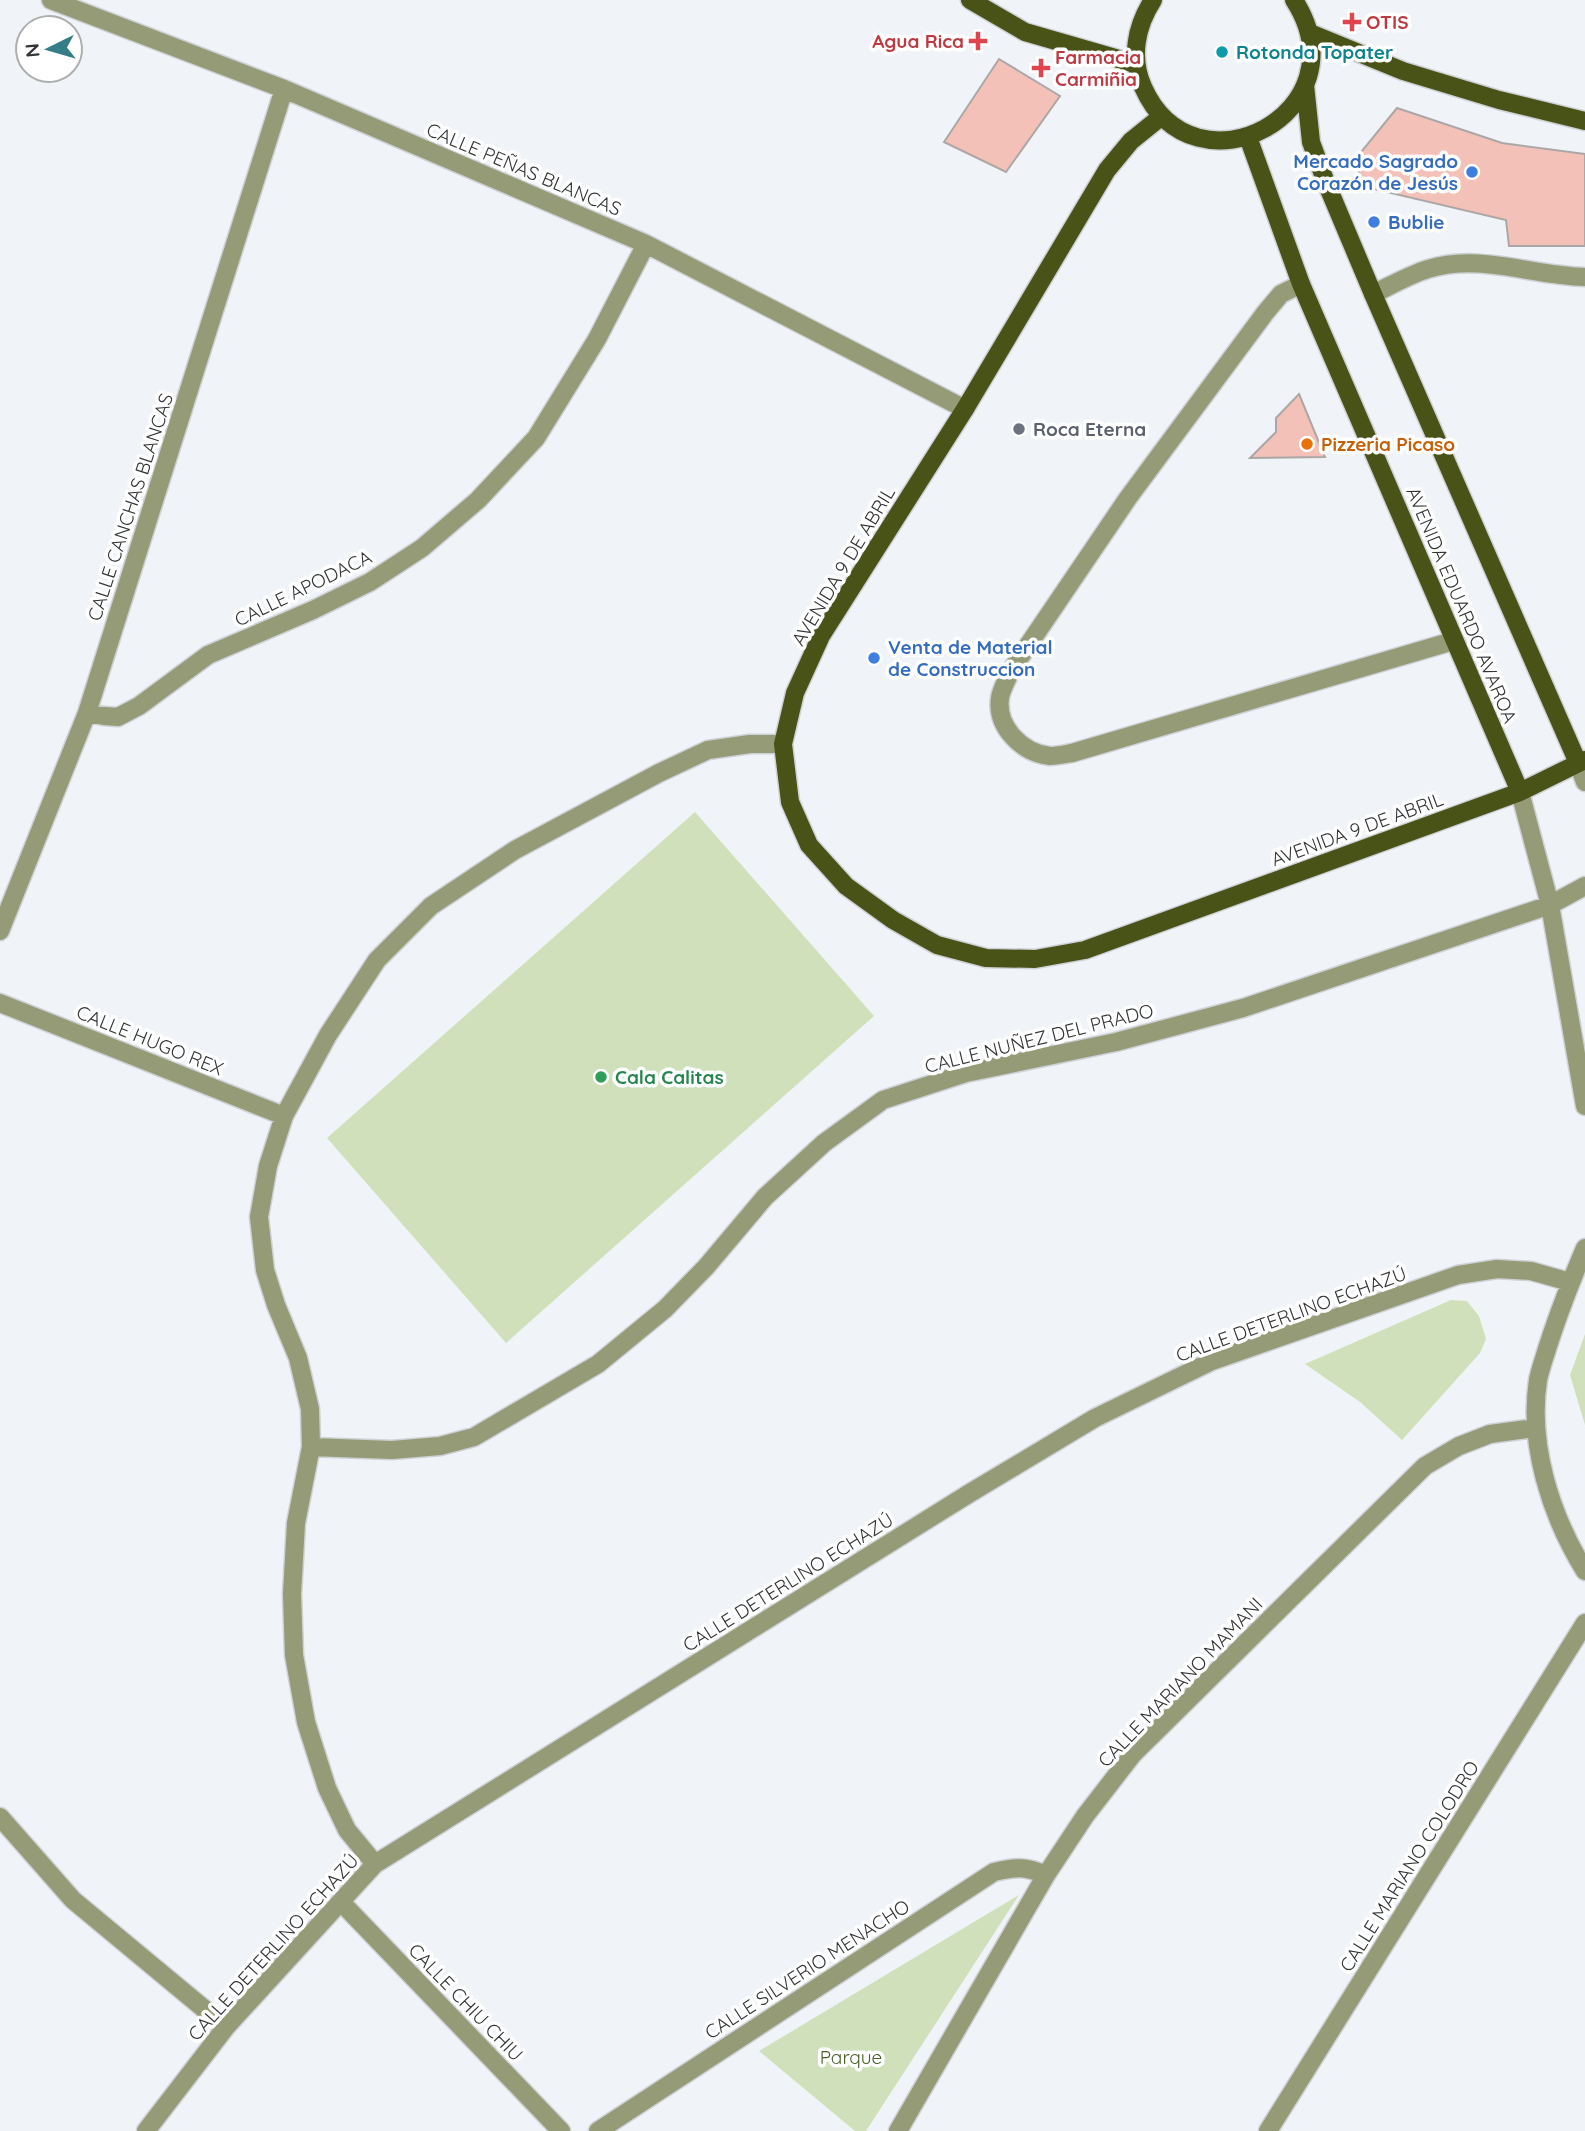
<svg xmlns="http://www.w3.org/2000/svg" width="1585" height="2131" viewBox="0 0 1585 2131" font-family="Quicksand,sans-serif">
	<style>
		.green { fill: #cfe0bb }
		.building { fill: #f3c1b7; stroke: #aca7a6; stroke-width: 2 }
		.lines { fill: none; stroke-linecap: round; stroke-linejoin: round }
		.minor-casing { stroke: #ced1d5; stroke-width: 21 }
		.major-casing { stroke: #ced1d5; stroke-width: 21 }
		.minor { stroke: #949b76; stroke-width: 18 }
		.major { stroke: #495217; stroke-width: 18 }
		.health-dot { fill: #e0444e; stroke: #fff; stroke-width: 2.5 }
		.culture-dot { fill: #0f9aa8; stroke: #fff; stroke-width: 2.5 }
		.shop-dot { fill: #3f7fe0; stroke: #fff; stroke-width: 2.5 }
		.worship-dot { fill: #6b7280; stroke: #fff; stroke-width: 2.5 }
		.food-dot { fill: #e8710a; stroke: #fff; stroke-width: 2.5 }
		.leisure-dot { fill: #2e9e5b; stroke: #fff; stroke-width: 2.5 }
		.labels { text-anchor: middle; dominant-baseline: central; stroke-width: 7; stroke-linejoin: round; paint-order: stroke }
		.health-label { font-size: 19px; font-weight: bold; fill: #be3a42; stroke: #fff; text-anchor: start }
		.culture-label { font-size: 19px; font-weight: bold; fill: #0d838f; stroke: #fff; text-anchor: start }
		.shop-label { font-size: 19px; font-weight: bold; fill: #366cbe; stroke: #fff; text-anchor: start }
		.street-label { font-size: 19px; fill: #323435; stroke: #fff }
		.worship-label { font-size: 19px; font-weight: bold; fill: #5b616d; stroke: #fff; text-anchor: start }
		.food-label { font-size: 19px; font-weight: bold; fill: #c56008; stroke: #fff; text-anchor: start }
		.leisure-label { font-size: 19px; font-weight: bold; fill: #27864d; stroke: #fff; text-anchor: start }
		.park-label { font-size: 19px; fill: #486026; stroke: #fff }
	</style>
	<rect width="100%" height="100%" fill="#f0f4f8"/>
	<path class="green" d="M695,812L874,1016L506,1343L327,1138Z
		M1451,1300L1467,1301L1479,1316L1486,1339L1480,1353L1402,1440L1360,1402L1305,1364Z
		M1585,1334V1425L1570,1375Z
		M1019,1895L866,2131H855L759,2051Z"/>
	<path class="building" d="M999,59L1060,96L1006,172L944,142Z
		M1397,108L1502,143L1585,154V246H1509L1506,220L1361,186L1357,157Z
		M1299,394L1325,457L1250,458L1276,432V418Z"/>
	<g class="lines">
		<defs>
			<path id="minor" d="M51,0L284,89L646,244L965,409
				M1301,284L1281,294L1265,313L1128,498L1010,672C1007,680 1001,690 1000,698C996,727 1022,753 1050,756C1057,756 1066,754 1072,753L1453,641
				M1373,294C1390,286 1409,275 1428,269C1481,253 1532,276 1585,277
				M87,713L104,716L118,717L139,706L208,655L313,610L370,582L422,548L478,500L536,438L597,339L646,244
				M1578,763L1585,782
				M1520,792L1550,905L1585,1106
				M0,931L87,713L284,89
				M0,1003L284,1116
				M1585,1248C1571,1281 1558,1314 1547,1349C1544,1359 1540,1370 1538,1380C1528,1445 1551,1516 1585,1571
				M311,1447L392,1450L440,1446L474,1437L598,1364L665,1309L706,1267L765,1197L824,1143L883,1100L966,1073L1116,1042L1243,1008L1550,905L1585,886
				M0,1817L73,1900L226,2027
				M375,1864L347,1830L327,1788L306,1722L294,1655L292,1594L296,1523L311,1447L310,1409L298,1358L276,1305L265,1270L259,1217L268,1166L284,1116L328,1035L377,960L431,906L515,850L659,773L708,750L750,744H783
				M341,1902L561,2131
				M146,2131L226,2027L375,1864L970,1493L1095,1418L1212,1361L1458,1275L1497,1269L1531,1271L1570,1282
				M598,2131L994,1872C1016,1867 1025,1866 1046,1875
				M898,2131L1046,1875L1085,1816L1133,1754L1425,1466L1459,1446L1490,1434L1535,1428
				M1268,2131L1585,1623"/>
			<path id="major" d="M970,0L1025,32L1136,64
				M1153,0C1136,26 1130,58 1143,87C1194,202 1366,112 1294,0
				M1310,33L1403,71L1499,100L1585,121
				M1305,85L1311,142L1325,180L1373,294L1578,763
				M1162,116L1131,141L1107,170L965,409L821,636L795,693L783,744L790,802L809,845L846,886L893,920L937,945L986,958L1035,959L1085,950L1520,792L1585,760
				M1248,137L1301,284L1520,792"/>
		</defs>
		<use href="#minor" class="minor-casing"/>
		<use href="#major" class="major-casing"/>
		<use href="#minor" class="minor"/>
		<use href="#major" class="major"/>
	</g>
	<g class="health-dot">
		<path d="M1348.5 11.5h7v7h7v7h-7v7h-7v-7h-7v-7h7z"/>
		<path d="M974.5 30.5h7v7h7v7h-7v7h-7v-7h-7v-7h7z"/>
		<path d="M1037.5 57.5h7v7h7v7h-7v7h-7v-7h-7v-7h7z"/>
	</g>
	<circle class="culture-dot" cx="1222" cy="52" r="7"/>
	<g class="shop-dot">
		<circle cx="1472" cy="172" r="7"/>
		<circle cx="1374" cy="222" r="7"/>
		<circle cx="874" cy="658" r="7"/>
	</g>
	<circle class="worship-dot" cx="1019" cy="429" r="7"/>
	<circle class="food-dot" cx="1307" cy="444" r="7"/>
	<circle class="leisure-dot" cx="601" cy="1077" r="7"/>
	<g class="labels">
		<g class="health-label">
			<text x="1366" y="22">OTIS</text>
			<text x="964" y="41" text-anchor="end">Agua Rica</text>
			<text x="1055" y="57">Farmacia<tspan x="1055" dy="22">Carmiñia</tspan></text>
		</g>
		<g class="culture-label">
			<text x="1236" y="52">Rotonda Topater</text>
		</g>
		<g class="shop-label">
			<text x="1458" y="161" text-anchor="end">Mercado Sagrado<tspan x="1458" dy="22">Corazón de Jesús</tspan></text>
			<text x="1388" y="222">Bublie</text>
			<text x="888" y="647">Venta de Material<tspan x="888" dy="22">de Construccion</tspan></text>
		</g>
		<g class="street-label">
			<text transform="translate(524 169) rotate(23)">CALLE PEÑAS BLANCAS</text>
			<text transform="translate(130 507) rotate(-72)">CALLE CANCHAS BLANCAS</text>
			<text transform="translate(843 566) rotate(-59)">AVENIDA 9 DE ABRIL</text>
			<text transform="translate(303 588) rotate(-26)">CALLE APODACA</text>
			<text transform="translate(1462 605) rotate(67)">AVENIDA EDUARDO AVAROA</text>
			<text transform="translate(1357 829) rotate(-20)">AVENIDA 9 DE ABRIL</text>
			<text transform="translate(1039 1038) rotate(-14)">CALLE NUÑEZ DEL PRADO</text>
			<text transform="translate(150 1040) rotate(22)">CALLE HUGO REX</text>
			<text transform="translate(1291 1314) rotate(-20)">CALLE DETERLINO ECHAZÚ</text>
			<text transform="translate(788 1582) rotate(-32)">CALLE DETERLINO ECHAZÚ</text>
			<text transform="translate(1180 1682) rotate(-46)">CALLE MARIANO MAMANI</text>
			<text transform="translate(1409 1866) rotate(-58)">CALLE MARIANO COLODRO</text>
			<text transform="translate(273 1947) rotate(-48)">CALLE DETERLINO ECHAZÚ</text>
			<text transform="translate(807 1969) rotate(-33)">CALLE SILVERIO MENACHO</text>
			<text transform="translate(466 2002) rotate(46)">CALLE CHIU CHIU</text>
		</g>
		<g class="worship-label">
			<text x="1033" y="429">Roca Eterna</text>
		</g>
		<g class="food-label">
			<text x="1321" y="444">Pizzeria Picaso</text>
		</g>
		<g class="leisure-label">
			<text x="615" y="1077">Cala Calitas</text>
		</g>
		<g class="park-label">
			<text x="851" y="2057">Parque</text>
		</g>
	</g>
	<g transform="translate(49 49) rotate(265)"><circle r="33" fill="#ffffff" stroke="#adaeae" stroke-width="2"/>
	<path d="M0-5L12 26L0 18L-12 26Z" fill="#367e87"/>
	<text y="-10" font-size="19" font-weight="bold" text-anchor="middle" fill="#323435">N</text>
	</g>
</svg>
